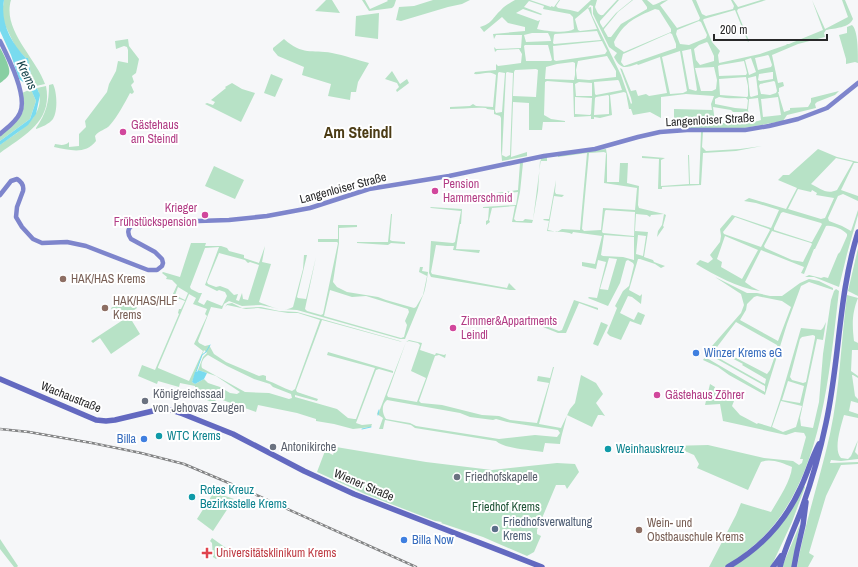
<svg xmlns="http://www.w3.org/2000/svg" width="858" height="567" viewBox="0 0 858 567" font-family="'Archivo Narrow',sans-serif">
	<style>
		.green { fill: #b7e2c6; fill-rule: evenodd }
		.forest { fill: #88cfa2 }
		.water { fill: #79dbef }
		.lines { fill: none; stroke-linecap: round; stroke-linejoin: round }
		.stream { stroke: #79dbef; stroke-width: 1 }
		.secondary { stroke: #7e85cc; stroke-width: 4.5 }
		.primary { stroke: #6369c0; stroke-width: 5.5 }
		.rail-casing { stroke: #828384; stroke-width: 2.5 }
		.rail { stroke: #fff; stroke-width: 1; stroke-dasharray: 3; stroke-linecap: butt }
		.hotel-dot { fill: #d1479c; stroke: #fff; stroke-width: 1.5 }
		.education-dot { fill: #8d6e63; stroke: #fff; stroke-width: 1.5 }
		.shop-dot { fill: #3f7fe0; stroke: #fff; stroke-width: 1.5 }
		.worship-dot { fill: #6b7280; stroke: #fff; stroke-width: 1.5 }
		.culture-dot { fill: #0f9aa8; stroke: #fff; stroke-width: 1.5 }
		.service-dot { fill: #5c6f8a; stroke: #fff; stroke-width: 1.5 }
		.health-dot { fill: #e0444e; stroke: #fff; stroke-width: 1.5 }
		.labels { text-anchor: middle; dominant-baseline: central; stroke-width: 4; stroke-linejoin: round; paint-order: stroke }
		.street-label { font-size: 12px; fill: #282829; stroke: #fff }
		.hotel-label { font-size: 12px; fill: #b23c85; stroke: #fff; text-anchor: start }
		.education-label { font-size: 12px; fill: #785e54; stroke: #fff; text-anchor: start }
		.shop-label { font-size: 12px; fill: #366cbe; stroke: #fff; text-anchor: start }
		.worship-label { font-size: 12px; fill: #5b616d; stroke: #fff; text-anchor: start }
		.culture-label { font-size: 12px; fill: #0d838f; stroke: #fff; text-anchor: start }
		.park-label { font-size: 12px; fill: #1e5335; stroke: #fff }
		.service-label { font-size: 12px; fill: #4e5e75; stroke: #fff; text-anchor: start }
		.health-label { font-size: 12px; fill: #be3a42; stroke: #fff; text-anchor: start }
		.water-label { font-size: 13px; font-style: italic; fill: #17444c; stroke: #fff }
		.district-label { font-size: 16px; font-weight: bold; fill: #4c3c15; stroke: #fff }
	</style>
	<rect width="100%" height="100%" fill="#f6f7f9"/>
	<path class="green" d="M4,0H11C2,30 36,58 45,84L36,86L31,75L29,63L25,57L16,48L4,23L2,13Z
		M326,0H332L340,13L315,11Z
		M362,0H365L370,9L388,1L387,0H396L394,6L392,8L369,11Z
		M433,0H470L462,4L448,7L401,21L396,20L399,7L414,6Z
		M515,0H530L551,7V6L532,0L554,7L559,0H560L556,6L558,8L570,10L578,12L591,0H597L595,7C597,11 598,16 603,15L617,0H619L600,21V23L603,28L616,13L632,0H633L618,12L604,29V30L608,37H611L621,24L647,9V7L642,0H647L653,5C659,4 661,0 668,0L660,5L677,28L699,20L700,18L692,0H696L702,14L706,16L733,9L734,6L731,0H733L738,7L761,0H766L738,9L737,11L749,41L748,42L735,10L704,19L703,20L712,42L720,51L718,55L719,63L760,54L786,45L787,44H789L823,30L812,0L825,29L848,17L842,0H845L853,19C849,28 835,28 826,30L824,33L825,37L798,44L772,55L778,83L783,82L784,86L779,88V92H778L784,112L790,110V108L808,107L811,102V98L839,91L835,95L817,102L815,104L816,108L787,115L783,121L744,128H687V123L674,125V109L712,110L711,104L714,96L686,94L661,97V118L650,112L633,115L631,109H629L626,93L624,92L610,95L612,115L600,118L594,117V119H591V116L574,117L573,83L547,81L545,82L544,115L551,119L565,121V122H543L542,130H529V103L513,102L511,157L527,152V156L502,161L501,150V118L500,116L494,114V110L487,109L486,108C474,107 462,109 450,109V107L470,106L473,104L476,106L493,107L496,75C489,70 481,75 474,74L475,72L496,70V64L498,66L521,63L522,54L519,49L497,50L495,52L494,47L496,49L521,48L522,35H496L494,39L493,34L525,31V27L508,23L502,17L484,32L480,27C493,23 492,18 501,10C504,6 510,3 515,0ZM529,1L544,6L543,9L570,14L573,17L574,29C567,34 546,31 537,29L540,20L538,21L516,13L523,9L541,15L542,14L524,7ZM590,5L593,6V14L609,47L617,53L614,57C621,70 625,68 637,64L638,65L660,57L667,93L649,96L646,94L638,96L636,90L631,91L622,69L620,68L631,98L632,103L631,104L621,75L592,15L591,7L588,8ZM588,8L597,29L580,31L578,30L575,19ZM655,9L659,10L671,29V32L624,52L615,46L614,42C624,22 636,17 655,9ZM699,21L701,22L707,35L706,38L689,45L680,44L676,34L677,30ZM597,31L601,40L554,44L553,43L554,35L555,34ZM532,33H548L550,37L551,41L526,42L524,35ZM670,33L672,34L676,44V48L624,66L621,62L623,54ZM602,41L607,51L605,54L556,61L554,60L553,46ZM707,42L708,43L714,56V61L700,65L696,60L694,49L699,45ZM525,45H548L552,60L551,61H526L524,46ZM691,49L697,90L696,91L689,89L682,51ZM680,51L687,91L683,93L670,94L662,57ZM768,55L769,56L772,65L771,67L758,70L755,58ZM607,56L616,71V77L589,80L577,79L576,70L578,61ZM751,58L756,72L749,75L745,60ZM744,61L747,73L746,75L719,76L718,66L720,65ZM573,62L575,63V75L574,80L545,79L546,67L557,64ZM714,67L717,80L716,89L712,91H701L695,68ZM536,69L538,70L536,97L513,96L514,72L515,70ZM499,72L505,73L502,112L496,113L495,111L498,73ZM507,72L513,73L510,155L506,157L502,155L506,73ZM772,72H773V79L760,81L758,80L759,74ZM756,76L758,93V95L751,97L750,96L748,78ZM746,77L748,86V96L747,97L720,95L719,79ZM618,80L619,81L622,90L596,95L595,94L594,82ZM774,81L775,82L777,91L776,93L770,95L761,94L759,86L760,84ZM579,82L592,83V96H576L575,84ZM608,95L609,96V114L594,115L595,98L596,97ZM575,97L592,98L591,114L590,115L575,114ZM719,97C728,99 737,98 746,98L748,100L747,109L735,108L715,104V99ZM778,97L781,115L763,117L761,99ZM758,98L761,120L758,121L751,122L748,110L749,99ZM713,107L731,110L733,112H744L748,115L749,123H716L715,122Z
		M379,13L378,39L355,36L356,16Z
		M852,25C858,30 858,52 858,63L855,62L846,64V59L839,35L847,33V27Z
		M128,39L129,46L139,59L136,73L132,76L134,82L131,85L134,92L132,94L130,93C124,104 118,116 110,125C106,130 99,130 95,136L96,141C85,155 70,150 54,147L55,144C60,145 65,146 69,142V147L79,146V134L86,127L85,121L107,92L109,84L116,71L118,61L128,63V50L127,47L124,46L116,49L115,41Z
		M284,39C303,56 311,49 332,53C344,55 357,60 369,63L358,82L356,92H351L350,100L328,96L331,84L302,75L304,67L278,56L273,50V48Z
		M392,71L400,84L407,79L409,83L397,92L396,90L399,87L397,83L385,79Z
		M271,74L283,79L275,97L264,93Z
		M232,83L242,89L255,93L241,122L205,104L207,103L213,105L215,102L211,100L226,88L225,87Z
		M53,84C57,92 58,111 53,119C49,124 42,127 36,129V128C46,114 49,102 49,85Z
		M46,86C53,122 24,135 0,153V145C18,132 49,115 37,88Z
		M31,89L36,101L30,119L0,141V136L22,114L24,104L22,93Z
		M701,132H703L702,147L706,151L740,149L762,146L736,151L703,153L701,185L662,187V189H658L659,159L642,158V156L665,158L661,160V186L689,184L688,155H689L690,184H699Z
		M606,149L607,155V182H619L620,163H628L627,183L639,186L638,205L639,208L664,214L666,215L663,226L664,227L657,237L658,231L662,225L664,214L651,215L650,217L647,215L636,214L635,231L648,232L644,257L653,260L654,262L665,266L661,268L655,264L640,259H638L629,290L640,296L642,294L641,304L632,297L628,296L620,313L634,320L638,312L645,315L641,325L630,321L621,340L610,336L607,333L617,308L615,306L623,291L629,286L634,265L633,263L628,260L626,261L620,283L608,306L588,298L589,297L597,298L606,262L598,260L596,269L582,266V262L595,264L602,236L573,232L572,234C566,231 554,232 547,231L549,221L543,220L544,219H549L556,180L555,192L556,194L564,195L562,197L554,196L548,230L557,232L562,229L580,230L587,153L558,157V155ZM604,152L606,153L604,183L637,188L635,210L603,208L601,230L584,231L582,229L589,153ZM606,210L635,212L634,236L603,233L602,232L605,211ZM604,235L634,237V260L623,257L603,256L601,255ZM638,235L646,236L643,256L636,254ZM609,258L617,259L608,290L600,289Z
		M818,149L837,157L858,162V163H854L841,190L858,196V201L843,194L838,196L828,218L829,221L842,226L851,231L858,210V215L847,254L839,287L814,277H805L809,275L821,278L824,277L828,278L838,254L840,252L847,236V234C842,229 833,225 826,226L815,249H814L804,274L801,273L804,267L761,250L745,282L752,287L760,291C737,288 715,275 696,264L700,260L708,263L713,259L710,255L720,242L721,236L720,229L732,215L771,228L779,210L756,203L744,201L749,198L786,209L797,188L778,180L783,175H789ZM836,158L853,162L837,190C826,195 820,188 811,184ZM798,189L811,192L812,190L817,193L816,195L834,198L825,218L821,219L788,209ZM783,212L821,223L822,224L812,242H811L774,230V228L781,213ZM735,217L769,229L770,230L761,247L724,234L723,232ZM772,231L811,243L812,244L803,262L792,260L765,248L764,246ZM725,236L758,250L742,279L721,267L722,262L717,259Z
		M547,157V161H540L538,191L533,220L532,223L512,222L515,206L492,208L489,220L490,222L486,225V221L488,220L489,208H483V207L516,205L518,192L482,196V195L518,190L520,163H523L520,192L514,219L516,221H523L525,219L533,220L541,158Z
		M214,166L244,180L235,199L205,186Z
		M430,207L462,209L461,224H460L456,249L480,250L479,253L453,250L454,246H447L436,245L431,272L432,274L507,288L509,283L516,290H510L431,277L429,273L431,241L453,243L455,242L461,211L431,208Z
		M391,214H392L390,240L392,241L405,242V244L391,243L388,245L357,243V242H388Z
		M338,225H357V227L339,228V243L333,282L337,287L347,292L378,297L386,300L414,308L416,307L423,295L427,276L419,272L420,267H423L422,271L428,272C427,279 426,286 424,293L405,339H400L297,310L280,309L261,305L242,306L229,301L224,304L222,309L211,307L198,341L199,343L205,346L209,345L214,354L226,362L259,376L263,375L266,376V380C275,383 283,388 292,391L295,389L320,320L298,313H288L258,308L246,309L227,305L225,307L227,304L232,303L242,308L261,307L279,311L297,312L400,341L402,342L322,320L296,390L297,392L318,399L317,401L295,395V397L337,409L348,418L354,419H356L375,368L327,355L328,352L393,371V373L379,369L376,370L356,423L362,425L372,424L371,427L353,429L334,424L316,421V419L297,413L258,405L256,412L217,398L214,403L195,395V386L180,383L179,387L158,381L157,384L138,376L142,365L155,370L179,314L178,313L179,309H181L185,301L172,296L177,285L172,280L166,279L167,277L162,273L163,272L180,277L191,243H206L205,246H221L227,248L229,251L244,255V258L259,263L265,246L262,262L271,264L259,302C269,306 284,313 293,307L303,269L304,255H307L297,297L298,298L306,299L316,257L305,309L307,311L321,315L323,314L338,243L337,242H318V239H338ZM219,247L205,285L217,291L219,290L225,292L227,296L222,306L207,300L204,305L198,302L202,293H199L191,289L190,287L205,248ZM219,253L245,260L248,263L250,262L259,265L248,300L243,299L242,293L239,301L236,300L238,294L234,295L228,289L220,286L216,287L208,284L207,282ZM178,287L188,293L185,300L175,295ZM330,290L352,297L366,296L408,309L409,312L405,321L407,325L404,337L401,338L324,316ZM189,294L196,298L193,304L207,309L205,314L207,316L194,344L203,351L189,381L158,368V367ZM204,350L207,353L203,357L198,370L216,376L240,392L237,394L230,393L220,387L208,383L204,379L195,384L192,382ZM208,355L227,366L254,379L270,384L273,387L291,394L292,398L289,399L269,393L245,392L202,368C200,363 204,357 208,355Z
		M858,248V296L848,291Z
		M715,277L747,293H757L770,296H782L800,283L809,279L819,281L833,288V290L809,282L801,286L787,324L765,395L729,375L718,367L703,360L705,357L765,392V386L708,354L712,349L718,352L715,356L765,384L766,379L742,365L743,364L713,348L712,346L741,313L744,305L741,294ZM757,296L782,301L791,307L778,341L740,320L746,310L747,304L754,297ZM736,322L777,345L778,347L770,370L767,374L717,348V347Z
		M836,289L839,291C829,374 822,489 753,546C745,552 734,565 724,567C719,567 713,567 709,567L736,515L741,503L771,512C778,500 791,481 792,467C782,463 771,458 761,462L748,490L697,468L699,464L694,455L680,449L668,447L669,446L708,445L764,458L793,461L799,465L802,463L803,459H800L806,437L804,433L795,432L786,435L723,421L720,404L705,405L710,384L715,387L714,391L734,401L732,406L740,415L757,424L758,423L771,427L780,400L801,328L821,330L823,328L826,322L823,340L817,339L800,418L801,426L813,428L819,402L823,354L831,300L834,291ZM813,335L815,336V338L806,382L803,383L792,380L790,377L800,339L802,337ZM788,381L804,386L800,403L782,400ZM781,401L802,406L796,427L783,432L772,427Z
		M847,295L858,298C852,313 852,324 854,341L858,343V350H852L851,371L858,376V378L853,375H852L855,396L858,399V403L851,401L849,411L858,414V418L844,415C841,426 833,450 841,458L848,459L851,456L858,440L855,452L858,455V459L841,461L831,460L830,463L858,462V464L841,465L826,496L809,553L814,556L808,567H797C805,522 820,479 830,434C840,388 841,341 847,295Z
		M129,296L137,308L119,321L111,308Z
		M574,300L598,308V310L579,303L566,333H558L543,327V325L559,331L562,330Z
		M129,316L140,334L111,354L100,338L93,343L91,341Z
		M601,322L608,325L598,346L593,344Z
		M409,340L422,343L420,350L435,355L436,353L444,355L446,354L445,358L439,355L435,356L419,401L421,403L442,405L482,415L499,416L510,420L537,423L549,383L537,381L538,376L550,378L553,367H554L539,424L561,428L570,409L575,403L581,375L596,383L603,394L596,403L605,416L602,415H598L592,427L567,415C565,424 561,436 560,444L545,443L543,452C531,450 505,449 496,441L415,428L411,425L385,420L383,429H379L383,418L377,414L378,411L379,412L406,342ZM409,341L418,343L420,345L411,371L426,378L417,402L388,397L387,395L406,342ZM387,400L460,413L470,417L493,420L496,419L507,422L558,430L560,433L557,437L535,435L499,439L416,426L410,423L386,419C382,413 381,405 387,400Z
		M336,447L426,462L492,470L557,463L575,464L579,472L567,489L565,485H556L537,530V534L541,536L534,552L527,556L483,537L441,523L442,522L435,521L365,494L317,472L325,451L333,455Z
		M804,486L805,487L792,522L771,567H732L758,548Z
		M214,492L234,499L213,531L197,519Z
		M800,524L792,567H782Z
		M212,538L226,548L216,559L213,557L212,543L210,541Z
		M0,539L18,566L17,567H14L0,549Z"/>
	<path class="forest" d="M0,48C3,53 11,68 9,74C8,77 3,81 0,83Z"/>
	<path class="water" d="M0,0H4C0,22 11,43 26,58H28L31,75L40,95L36,114L28,125L0,145V141L30,119L36,101L30,87L19,79L11,55L0,31Z
		M198,370L207,373L204,379L195,384L192,382L195,372H197Z"/>
	<g class="lines">
		<path class="stream" d="M196,372L202,355L206,352L210,345
			M378,415L379,410
			M362,429L371,427"/>
		<path class="secondary" d="M0,41C8,57 28,96 20,113C16,122 7,128 0,134
			M0,195L11,181L17,179C22,182 24,186 23,191L17,207L16,217L22,227L33,239L42,243L67,242L86,246L148,270H157L162,266L163,263L162,259L155,252L131,239C126,232 128,227 136,223L229,220L267,216L310,208L369,189L449,176L544,156L595,149L638,137L660,132L687,130H745L769,126L798,119L827,108L858,83"/>
		<path class="primary" d="M0,379L96,420L106,421L115,420L157,410H171L183,414L233,434L304,471L354,494L542,567
			M728,567C759,549 785,522 800,489C807,475 811,459 819,444
			M773,567L781,556
			M780,567C785,547 795,527 802,508C812,480 820,452 826,423C840,359 838,296 858,232
			M794,567L797,551L803,525L806,502"/>
		<defs>
			<path id="rail" d="M0,429L29,432L92,443L141,453L184,464L243,489L416,567"/>
		</defs>
		<use href="#rail" class="rail-casing"/>
		<use href="#rail" class="rail"/>
	</g>
	<g class="hotel-dot">
		<circle cx="123" cy="132" r="4"/>
		<circle cx="435" cy="191" r="4"/>
		<circle cx="205" cy="215" r="4"/>
		<circle cx="453" cy="328" r="4"/>
		<circle cx="657" cy="395" r="4"/>
	</g>
	<g class="education-dot">
		<circle cx="63" cy="279" r="4"/>
		<circle cx="105" cy="308" r="4"/>
		<circle cx="639" cy="530" r="4"/>
	</g>
	<g class="shop-dot">
		<circle cx="696" cy="353" r="4"/>
		<circle cx="144" cy="439" r="4"/>
		<circle cx="404" cy="540" r="4"/>
	</g>
	<g class="worship-dot">
		<circle cx="145" cy="401" r="4"/>
		<circle cx="273" cy="447" r="4"/>
		<circle cx="457" cy="477" r="4"/>
	</g>
	<g class="culture-dot">
		<circle cx="159" cy="436" r="4"/>
		<circle cx="608" cy="449" r="4"/>
		<circle cx="192" cy="497" r="4"/>
	</g>
	<circle class="service-dot" cx="495" cy="529" r="4"/>
	<path class="health-dot" d="M205 547h4v4h4v4h-4v4h-4v-4h-4v-4h4z"/>
	<g class="labels">
		<g class="street-label">
			<text transform="translate(710 120) rotate(-3)">Langenloiser Straße</text>
			<text transform="translate(343 188) rotate(-15)">Langenloiser Straße</text>
			<text transform="translate(71 397) rotate(22)">Wachaustraße</text>
			<text transform="translate(364 485) rotate(23)">Wiener Straße</text>
		</g>
		<g class="hotel-label">
			<text x="131" y="125">Gästehaus<tspan x="131" dy="14">am Steindl</tspan></text>
			<text x="443" y="184">Pension<tspan x="443" dy="14">Hammerschmid</tspan></text>
			<text x="197" y="208" text-anchor="end">Krieger<tspan x="197" dy="14">Frühstückspension</tspan></text>
			<text x="461" y="321">Zimmer&amp;Appartments<tspan x="461" dy="14">Leindl</tspan></text>
			<text x="665" y="395">Gästehaus Zöhrer</text>
		</g>
		<g class="education-label">
			<text x="71" y="279">HAK/HAS Krems</text>
			<text x="113" y="301">HAK/HAS/HLF<tspan x="113" dy="14">Krems</tspan></text>
			<text x="647" y="523">Wein- und<tspan x="647" dy="14">Obstbauschule Krems</tspan></text>
		</g>
		<g class="shop-label">
			<text x="704" y="353">Winzer Krems eG</text>
			<text x="136" y="439" text-anchor="end">Billa</text>
			<text x="412" y="540">Billa Now</text>
		</g>
		<g class="worship-label">
			<text x="153" y="394">Königreichssaal<tspan x="153" dy="14">von Jehovas Zeugen</tspan></text>
			<text x="281" y="447">Antonikirche</text>
			<text x="465" y="477">Friedhofskapelle</text>
		</g>
		<g class="culture-label">
			<text x="167" y="436">WTC Krems</text>
			<text x="616" y="449">Weinhauskreuz</text>
			<text x="200" y="490">Rotes Kreuz<tspan x="200" dy="14">Bezirksstelle Krems</tspan></text>
		</g>
		<g class="park-label">
			<text x="506" y="507">Friedhof Krems</text>
		</g>
		<g class="service-label">
			<text x="503" y="522">Friedhofsverwaltung<tspan x="503" dy="14">Krems</tspan></text>
		</g>
		<g class="health-label">
			<text x="216" y="553">Universitätsklinikum Krems</text>
		</g>
		<g class="water-label">
			<text transform="translate(27 75) rotate(64)">Krems</text>
		</g>
		<g class="district-label">
			<text x="358" y="132">Am Steindl</text>
		</g>
	</g>
	<path d="M714 34v6h113v-6" fill="none" stroke="#282829" stroke-width="2"/>
	<text x="720" y="34" font-size="12" fill="#282829" stroke="#ffffff" stroke-width="3" paint-order="stroke">200 m</text>
</svg>
